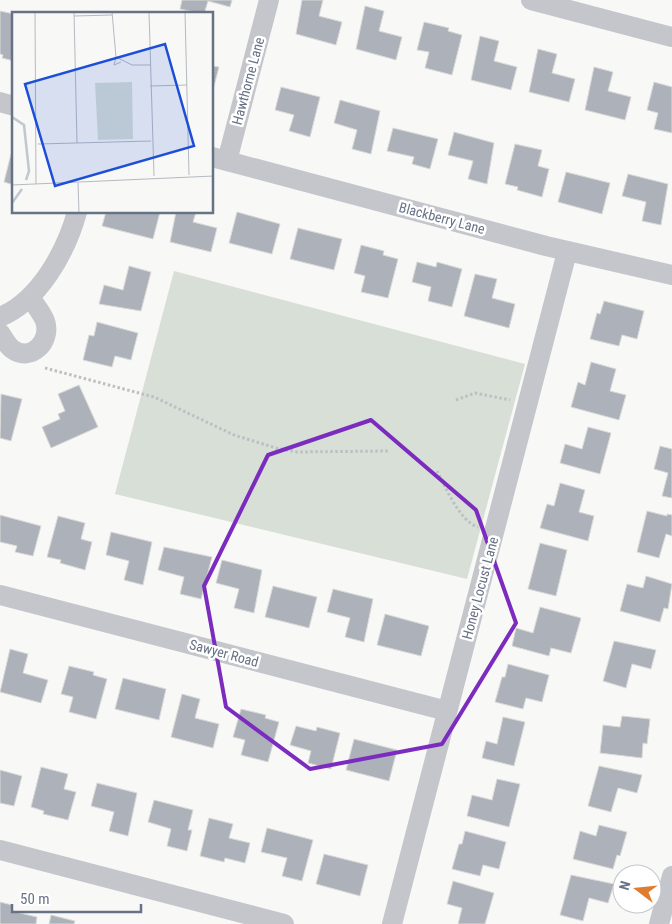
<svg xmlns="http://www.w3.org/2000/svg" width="672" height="924" viewBox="0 0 672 924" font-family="'Roboto Condensed',sans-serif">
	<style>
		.green { fill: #d8dfd7 }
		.building { fill: #adb2ba; stroke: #dadad8 }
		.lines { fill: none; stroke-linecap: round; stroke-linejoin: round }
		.path { stroke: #bebfc2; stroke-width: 3; stroke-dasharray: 2.5 2.5; stroke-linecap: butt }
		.minor { stroke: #c4c6cb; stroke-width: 20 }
		.marked { fill: none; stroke: #7b2cbf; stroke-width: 4; stroke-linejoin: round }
		.labels { text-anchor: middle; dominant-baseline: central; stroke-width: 5; stroke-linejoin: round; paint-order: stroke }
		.street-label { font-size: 14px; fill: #687286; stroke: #fff }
		.inset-river { fill: none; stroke: #c0c7cd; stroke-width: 2.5 }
		.inset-road { fill: none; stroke: #b5bac2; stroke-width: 1 }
		.view { fill: #1d4ed8; fill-opacity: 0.15; stroke: #1d4ed8; stroke-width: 2.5 }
		.inset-edge { fill: none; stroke: #687286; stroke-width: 2.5 }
	</style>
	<rect width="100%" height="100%" fill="#f8f8f6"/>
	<path class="green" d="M174,271L525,364L467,579L115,494Z"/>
	<path class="building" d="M182,0H232L230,7L208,1L204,14L180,9Z
		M302,0H323L319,16L342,22L336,45L296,34Z
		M365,6L384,11L379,31L402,37L396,60L356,49Z
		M0,11L14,14V61L2,58L3,55L0,54Z
		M424,22L449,28L448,31L462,35L452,75L425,68L429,52L417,50Z
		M480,36L499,41L494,61L517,67L511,90L471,80Z
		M538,49L557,54L552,73L575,79L569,102L529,92Z
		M212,66L219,67L213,90H212Z
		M594,67L613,72L608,91L631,97L625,120L585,110Z
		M654,82L672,87V133L654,129L658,113L647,110Z
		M281,87L320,97L310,137L289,131L294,115L275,110Z
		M340,100L380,111L371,154L352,149L357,130L334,123Z
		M393,128L438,139L430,169L412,164L414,157L387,151Z
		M454,132L494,143L487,184L468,179L473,161L448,155Z
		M515,144L542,150L538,166L549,169L542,197L517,190L518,187L505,184Z
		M11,154L14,155V185L4,182Z
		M566,172L610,183L602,214L558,202Z
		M628,174L668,184L661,225L642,221L646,202L622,196Z
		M106,212H160L153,239L102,226Z
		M176,212H196L193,222L217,228L211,252L170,242Z
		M237,212L280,224L272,254L229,243Z
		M298,228L342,239L334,270L290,259Z
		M361,245L384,251L383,255L398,259L388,298L361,292L365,276L354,273Z
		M417,262L436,267L437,262L462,269L452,307L428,301L431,287L412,282Z
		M129,266L151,272L141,311L99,304L104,285L123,290Z
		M475,274L497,279L492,298L515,304L509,328L464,316Z
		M604,301L644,311L637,339L622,335L619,346L590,339L597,313L600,314Z
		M97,322L138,333L131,360L115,356L112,367L83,360L89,335L94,336Z
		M591,362L616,369L610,391L626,395L619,420L571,407L578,382L585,385Z
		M79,385L98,427L51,448L42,427L60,419L58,414L65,411L58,394Z
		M1,394L22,399L11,441L0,438Z
		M588,427L611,433L600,474L560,463L565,444L582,449Z
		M660,446L672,449V498L662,496L668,473L654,469Z
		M560,483L585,490L579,512L594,516L588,541L540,528L547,504L554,506Z
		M647,511L667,516V514L672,515V536L666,534L659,558L637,552Z
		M0,515L41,526L33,556L15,552L17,546L0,542Z
		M58,516L85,523L81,539L92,542L85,570L60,563L61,560L47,557Z
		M111,532L152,542L143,585L124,580L129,561L106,555Z
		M540,543L567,550L556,596L528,589Z
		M164,547L212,557L201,599L180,594L184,577L158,570Z
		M222,560L262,570L254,613L234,608L239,589L216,583Z
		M646,576L672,584L668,609L664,608L660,622L620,611L627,584L643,588Z
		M273,586L317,597L309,628L265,617Z
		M333,589L373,599L364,642L345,637L350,618L327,612Z
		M540,607L581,618L571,653L551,648L549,656L512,646L516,628L533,633Z
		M385,614L429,626L421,656L377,645Z
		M614,641L656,650L651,669L632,664L626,688L603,681Z
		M10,649L28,654L23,673L48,680L41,703L0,692Z
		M508,664L549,675L542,702L526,698L523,709L495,702L502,677H505Z
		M69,666L94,672L93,675L107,679L96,719L69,712L73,697L61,694Z
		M123,678L166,689L159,720L115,709Z
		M182,694L200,699L195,718L219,724L213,748L171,737Z
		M241,709L266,715L265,718L279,722L268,762L241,755L245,740L233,737Z
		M622,716L650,719L647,744L643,743L642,758L600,753L603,725L620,727Z
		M503,717L525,722L514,766L482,758L486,741L497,744Z
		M296,726L316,731L317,727L340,733L331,769L308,763L311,751L290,745Z
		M354,739L397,750L389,781L346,770Z
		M599,766L642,775L637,793L618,788L611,812L588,806Z
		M41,767L68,774L64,789L76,792L68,820L43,814L44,811L31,807Z
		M0,770L22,776L14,806L0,803Z
		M497,779L520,784L509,827L467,816L472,795L492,800Z
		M97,783L137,793L128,836L109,831L114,812L91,806Z
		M154,800L193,810L188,830H192L187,851L167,846L171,829L148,822Z
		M209,818L233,824L229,838L250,843L245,863L225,858L224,862L200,856Z
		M599,825L627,832L620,856L617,855L613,869L573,859L580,831L596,836Z
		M267,828L313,840L302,881L282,876L287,858L261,852Z
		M465,831L506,842L499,869L483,865L480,876L452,869L459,844H462Z
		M324,854L368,865L360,896L316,884Z
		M571,875L614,884L608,903L589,898L583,921L560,915Z
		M453,881L494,893L485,924H458L462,908L447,904Z
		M0,902L12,905L11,911L37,917L36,924H0Z
		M51,915L75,921L74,924H49Z"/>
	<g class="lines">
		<path class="path" d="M45,368L154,397L234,435L276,448L297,452L388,451
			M456,400L475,393L510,400
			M437,471C445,486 460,522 478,527"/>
		<path class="minor" d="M531,0L672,37
			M0,102L14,106
			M212,157L546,246L672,275
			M227,161L269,0
			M0,317C39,301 66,252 77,212
			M0,333C3,337 7,345 12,349C31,363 52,341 45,321C42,313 35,305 30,297
			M0,595L447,711
			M0,850L284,924
			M392,924L567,252
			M659,924L672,876"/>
	</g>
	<path class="marked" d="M371,420L476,510L516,623L442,744L310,769L226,707L204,586L268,455Z"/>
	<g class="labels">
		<g class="street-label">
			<text transform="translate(248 81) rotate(-75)">Hawthorne Lane</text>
			<text transform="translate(442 218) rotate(15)">Blackberry Lane</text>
			<text transform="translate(480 588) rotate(-75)">Honey Locust Lane</text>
			<text transform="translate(224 653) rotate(15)">Sawyer Road</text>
		</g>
	</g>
	<g transform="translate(12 12)">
		<rect width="201" height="201" fill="#f8f8f6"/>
		<path d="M120,70L121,127L86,128L83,71Z" fill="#d8dfd7"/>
		<path class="inset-river" d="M0,105L12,113L17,159L14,168M0,191L10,177"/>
		<path class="inset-road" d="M23,0L24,172M62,0L65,131M100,0L104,45L120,53H138M137,0L142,164M173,0L177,163M62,4L100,3M104,45L102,53L109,50M138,74L175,73M26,132L139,129M66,171L67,201M0,173L202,164"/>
		<path class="view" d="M153,32L182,134L43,174L13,72Z"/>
		<rect width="201" height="201" class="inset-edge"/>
	</g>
	<g transform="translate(637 889) rotate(286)"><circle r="24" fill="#ffffff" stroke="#c3c7cf"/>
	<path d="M0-4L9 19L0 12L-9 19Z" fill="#df7c2f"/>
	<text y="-8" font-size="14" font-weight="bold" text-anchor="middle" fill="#687286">N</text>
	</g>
	<path d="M12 904v8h129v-8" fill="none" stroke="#687286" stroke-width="2.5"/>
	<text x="20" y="904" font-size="15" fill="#687286" stroke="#ffffff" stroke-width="4" paint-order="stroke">50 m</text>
</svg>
